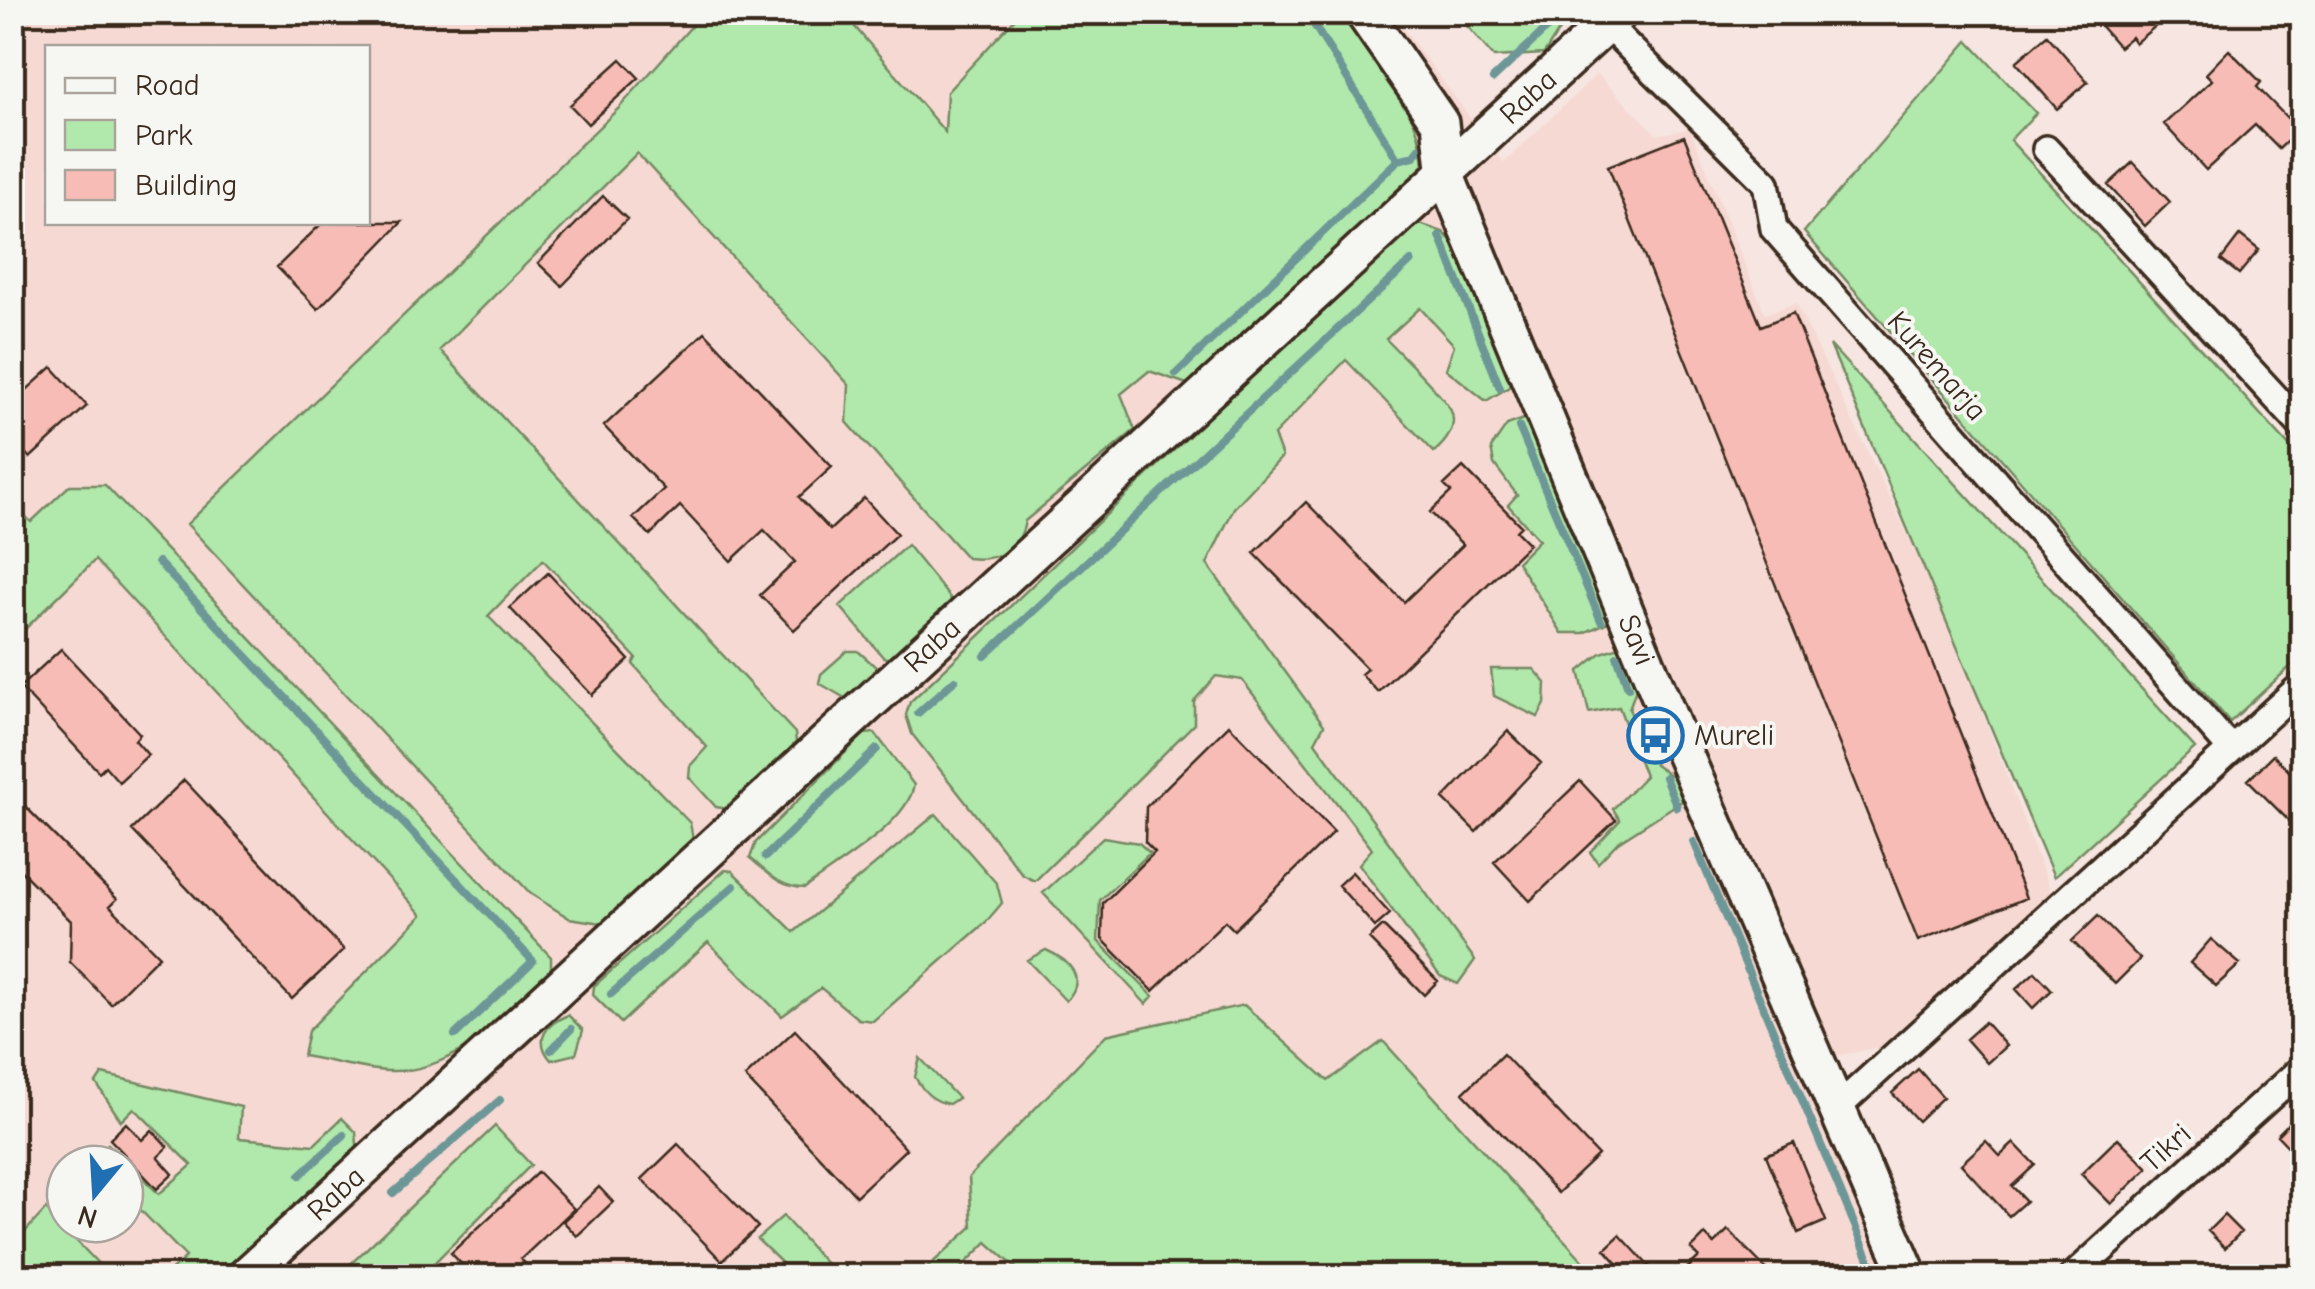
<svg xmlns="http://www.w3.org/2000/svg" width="2315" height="1289" viewBox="0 0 2315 1289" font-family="'Comic Neue',sans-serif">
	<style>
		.built { fill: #f6d9d3; fill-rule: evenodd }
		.green { fill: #b1e8ab; stroke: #768964; stroke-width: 2.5 }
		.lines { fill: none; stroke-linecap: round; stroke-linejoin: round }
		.stream { stroke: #6d9797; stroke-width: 8 }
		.building { fill: #f7bcb5; stroke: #3b2a1e; stroke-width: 2.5 }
		.street-casing { stroke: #3b2a1e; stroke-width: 32 }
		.secondary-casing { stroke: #3b2a1e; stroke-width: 42 }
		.street { stroke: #f6f6f2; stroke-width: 25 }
		.secondary { stroke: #f6f6f2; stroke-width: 35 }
		.labels { text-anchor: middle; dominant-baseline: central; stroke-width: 8; stroke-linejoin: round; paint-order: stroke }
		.street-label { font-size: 30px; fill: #3b2a1e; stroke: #f6f6f2 }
		.poi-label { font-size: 30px; fill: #3b2a1e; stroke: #f6f6f2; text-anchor: start }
	</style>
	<rect width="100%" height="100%" fill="#f6e5e0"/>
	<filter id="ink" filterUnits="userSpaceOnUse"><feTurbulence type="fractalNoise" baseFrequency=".01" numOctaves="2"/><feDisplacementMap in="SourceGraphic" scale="20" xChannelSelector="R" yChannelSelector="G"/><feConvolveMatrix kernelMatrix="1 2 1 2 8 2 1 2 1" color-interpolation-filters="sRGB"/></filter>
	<g filter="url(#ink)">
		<path class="built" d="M12,13H1392L1504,163L1597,74L1657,135L1690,129L1765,314L1796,303L1944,611L2052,895L1895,1044L1836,1056L1916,1276H1597L1535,1205L1435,1276H13ZM48,48H368V222H48ZM65,1164H125V1224H65Z"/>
		<path class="green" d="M688,13H729L737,20L744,13H843L945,132L947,92L1020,13H1341C1373,57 1421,108 1424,165L1190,385L1149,371L1121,394L1135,430L1025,521C1020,551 996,562 967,558L847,422L849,385L637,153L440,350L795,733L796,742L738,804L728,809L716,807L689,777L690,766L707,747L633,664L636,658L543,560L488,616L690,823L693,839L688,850L608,924L569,918L531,894L187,524L618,109L696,21Z
			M1456,13H1570L1544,54L1494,57Z
			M1968,41L2036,113L2010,140L2302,460V656L2230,722L1804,232Z
			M1420,224L1443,232L1454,244L1511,373L1509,387L1486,401L1446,369L1454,345L1420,308L1386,339C1400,354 1444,395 1451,411C1458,427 1445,443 1434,452L1346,360L1274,435L1282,457L1234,508L1207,564L1324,725L1315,742L1475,960L1458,984L1440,976L1359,864L1372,849L1242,680L1216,676L1194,701V724L1035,881L1023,875L912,734L906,715L910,702L1394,240Z
			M1830,345L2195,748L2054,877Z
			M1524,419L1533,426L1612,611L1608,622L1584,633H1562L1517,562L1539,540L1508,505L1517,495L1494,464L1491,448L1507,425Z
			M70,485H105L551,957V973C505,1015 457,1074 388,1071C362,1070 329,1060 303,1056L308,1031L422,915L95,560L13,641L12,502L31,522Z
			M907,545L951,599L949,608L893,660L883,657L840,606Z
			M1622,646L1637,686L1629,709L1655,765L1676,779L1682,801L1618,842L1598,863L1590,852L1620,820L1613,809L1645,776L1619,707L1589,713L1579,671L1601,653Z
			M847,651H858L876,667L875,676L850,701L819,683L821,674Z
			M1491,669H1534L1546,683L1545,704L1538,717L1494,696Z
			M875,733L914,785C907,824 837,863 805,888C780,888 768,873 750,858L756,842L864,734Z
			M936,814L997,884L1002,903L986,922L873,1021L858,1019L821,988L782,1016L708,942L621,1023L593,995L594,986L725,870L732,871L794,932Z
			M1103,837L1139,843L1150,853L1100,900L1098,941L1153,996L1146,1004L1043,893Z
			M1046,950C1069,960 1088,978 1066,1001L1027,960Z
			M1244,1005L1328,1081L1383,1041L1597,1276H1025L987,1242L953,1276H918L972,1227L969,1177L1106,1035Z
			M568,1015L583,1030L576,1054L551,1060C534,1040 545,1024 568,1015Z
			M920,1058L958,1098L949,1104C932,1101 923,1091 915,1077Z
			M102,1074L241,1107L239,1138L314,1145L342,1118L356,1132L358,1156L222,1276H165L186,1257L125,1194V1164H96L92,1160L108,1144L159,1194L192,1165L134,1108L121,1121L96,1083Z
			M495,1126L531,1165L433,1264L442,1276H338Z
			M46,1209L110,1276H29L13,1258V1245Z
			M783,1216L837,1276H795L757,1239Z"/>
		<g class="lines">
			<path class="stream" d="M1306,12L1398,160
				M1493,79L1564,12
				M1440,236L1500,388
				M1176,374L1398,160L1414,156L1421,147
				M1519,427L1601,621
				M158,562L533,961L455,1035
				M985,656L1411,261
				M1617,656L1628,688
				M918,713L955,680
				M1665,777L1677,807
				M1694,842L1876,1276
				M765,857L877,749
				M611,994L734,886
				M551,1050L571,1029
				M300,1175L344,1135
				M393,1193L500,1100"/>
		</g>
		<path class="building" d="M2114,12H2146L2157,25L2135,43L2131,37L2119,47L2099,24Z
			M2047,35L2088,82L2057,109L2016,62Z
			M2229,50L2261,82L2257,87L2299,130L2279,149L2255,125L2206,170L2164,124L2212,80L2206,74Z
			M621,59L639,78L588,124L570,105Z
			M1684,136L1761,326L1793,313L2026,898L1918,941L1608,166Z
			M2133,162L2170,202L2145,226L2108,185Z
			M603,196L627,219L562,286L538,263Z
			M323,222H402L318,309L277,267Z
			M2240,235L2259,250L2239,274L2221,260Z
			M705,332L832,467L799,497L830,530L864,498L897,534L794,630L760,595L795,562L764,530L731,561L680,506L650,535L633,518L664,489L604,426Z
			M52,367L87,406L30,458L12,439V403Z
			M1463,467L1521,526L1516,531L1529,544L1378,692L1361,674L1367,669L1254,553L1306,502L1404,602L1463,545L1430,512L1451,492L1444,485Z
			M548,573L629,660L592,695L510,608Z
			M61,649L140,734L135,740L148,755L119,782L105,766L99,772L20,687Z
			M1229,725L1334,832L1234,930L1225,921L1153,991L1102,939L1103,903L1155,852L1145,842L1146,807Z
			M1508,731L1541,763L1476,832L1443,799Z
			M2273,755L2302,784V812L2291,823L2248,780Z
			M184,780L344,950L292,999L132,830Z
			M1580,781L1616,820L1530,901L1494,862Z
			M12,793L117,899L110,906L159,956L111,1004L70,962L71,921L12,862Z
			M1352,872L1390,914L1375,927L1338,885Z
			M2098,916L2140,959L2115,984L2072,941Z
			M1383,926L1438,981L1424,995L1369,939Z
			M2211,939L2240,964L2216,986L2190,963Z
			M2035,972L2052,990L2033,1008L2016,989Z
			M1985,1022L2006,1046L1987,1063L1966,1039Z
			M795,1030L906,1149L856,1196L745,1077Z
			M1503,1054L1598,1155L1558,1193L1463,1093Z
			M1918,1069L1943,1097L1918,1121L1892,1093Z
			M2302,1110V1161L2277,1135Z
			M126,1123L142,1140L152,1130L168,1147L158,1157L173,1174L157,1189L110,1139Z
			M2118,1138L2148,1168L2111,1204L2081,1174Z
			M1986,1141L2000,1156L2014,1143L2035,1165L2012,1186L2026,1201L2009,1216L1961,1164Z
			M1794,1143L1826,1221L1798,1233L1766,1155Z
			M678,1144L758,1227L722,1261L642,1179Z
			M538,1172L574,1209L521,1259L537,1276H473L451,1253Z
			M599,1187L613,1202L577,1236L563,1221Z
			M2224,1215L2241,1232L2225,1248L2208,1231Z
			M1728,1230L1773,1276H1679L1699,1257L1691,1249L1705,1235L1714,1244Z
			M1620,1235L1658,1276H1629L1605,1249Z"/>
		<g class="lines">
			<defs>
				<path id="street" d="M1607,25L1766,183L1774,229L2231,749
					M2046,149L2302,426
					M1837,1108L2302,685
					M2073,1276L2302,1068"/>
				<g id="secondary">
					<path id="s1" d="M1363,12L1440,123L1446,176L1674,730L1909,1276"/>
					<path id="s2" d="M246,1276L1620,12"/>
				</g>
			</defs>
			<use href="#street" class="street-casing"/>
			<use href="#secondary" class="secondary-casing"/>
			<use href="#street" class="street"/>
			<use href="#secondary" class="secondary"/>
		</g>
	</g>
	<defs>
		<symbol id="bus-ring" viewBox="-11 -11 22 22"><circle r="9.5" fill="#f6f6f2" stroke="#1f6fb2" stroke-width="1.5"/><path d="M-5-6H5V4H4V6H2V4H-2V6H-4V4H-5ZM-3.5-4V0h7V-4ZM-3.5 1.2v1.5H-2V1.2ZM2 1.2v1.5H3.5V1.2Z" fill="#1f6fb2"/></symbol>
	</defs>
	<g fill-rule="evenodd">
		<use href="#bus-ring" x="1624" y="704" width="63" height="63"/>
	</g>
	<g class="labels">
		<g class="street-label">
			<text stroke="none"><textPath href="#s2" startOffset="1742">Raba</textPath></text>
			<text transform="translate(1937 366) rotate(49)">Kuremarja</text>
			<text stroke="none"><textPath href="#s1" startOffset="690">Savi</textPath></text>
			<text stroke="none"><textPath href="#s2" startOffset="932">Raba</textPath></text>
			<text transform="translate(2166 1148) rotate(-42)">Tikri</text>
			<text stroke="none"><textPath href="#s2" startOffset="122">Raba</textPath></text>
		</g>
		<g class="poi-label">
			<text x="1694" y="735">Mureli</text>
		</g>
	</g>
	<rect width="2315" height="1289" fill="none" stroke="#f6f6f2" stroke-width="50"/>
	<rect x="25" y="25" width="2265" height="1239" fill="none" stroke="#3b2a1e" stroke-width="4" filter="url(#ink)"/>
	<rect x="45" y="45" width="325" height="180" fill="#f6f6f2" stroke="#aba49d" stroke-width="2.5"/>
	<rect x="65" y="78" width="50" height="15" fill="#f6f6f2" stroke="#aba49d" stroke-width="2.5"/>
	<text x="135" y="95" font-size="30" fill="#3b2a1e">Road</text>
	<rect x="65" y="120" width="50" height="30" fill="#b1e8ab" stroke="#aba49d" stroke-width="2.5"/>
	<text x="135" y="145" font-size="30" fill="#3b2a1e">Park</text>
	<rect x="65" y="170" width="50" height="30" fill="#f7bcb5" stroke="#aba49d" stroke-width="2.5"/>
	<text x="135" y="195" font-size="30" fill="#3b2a1e">Building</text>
	<g transform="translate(95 1194) rotate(198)"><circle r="48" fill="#f6f6f2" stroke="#aba49d" stroke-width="2.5"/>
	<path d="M0-8L18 38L0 25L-18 38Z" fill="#1f6fb2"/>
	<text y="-15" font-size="28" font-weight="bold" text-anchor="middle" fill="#3b2a1e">N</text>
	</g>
</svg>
